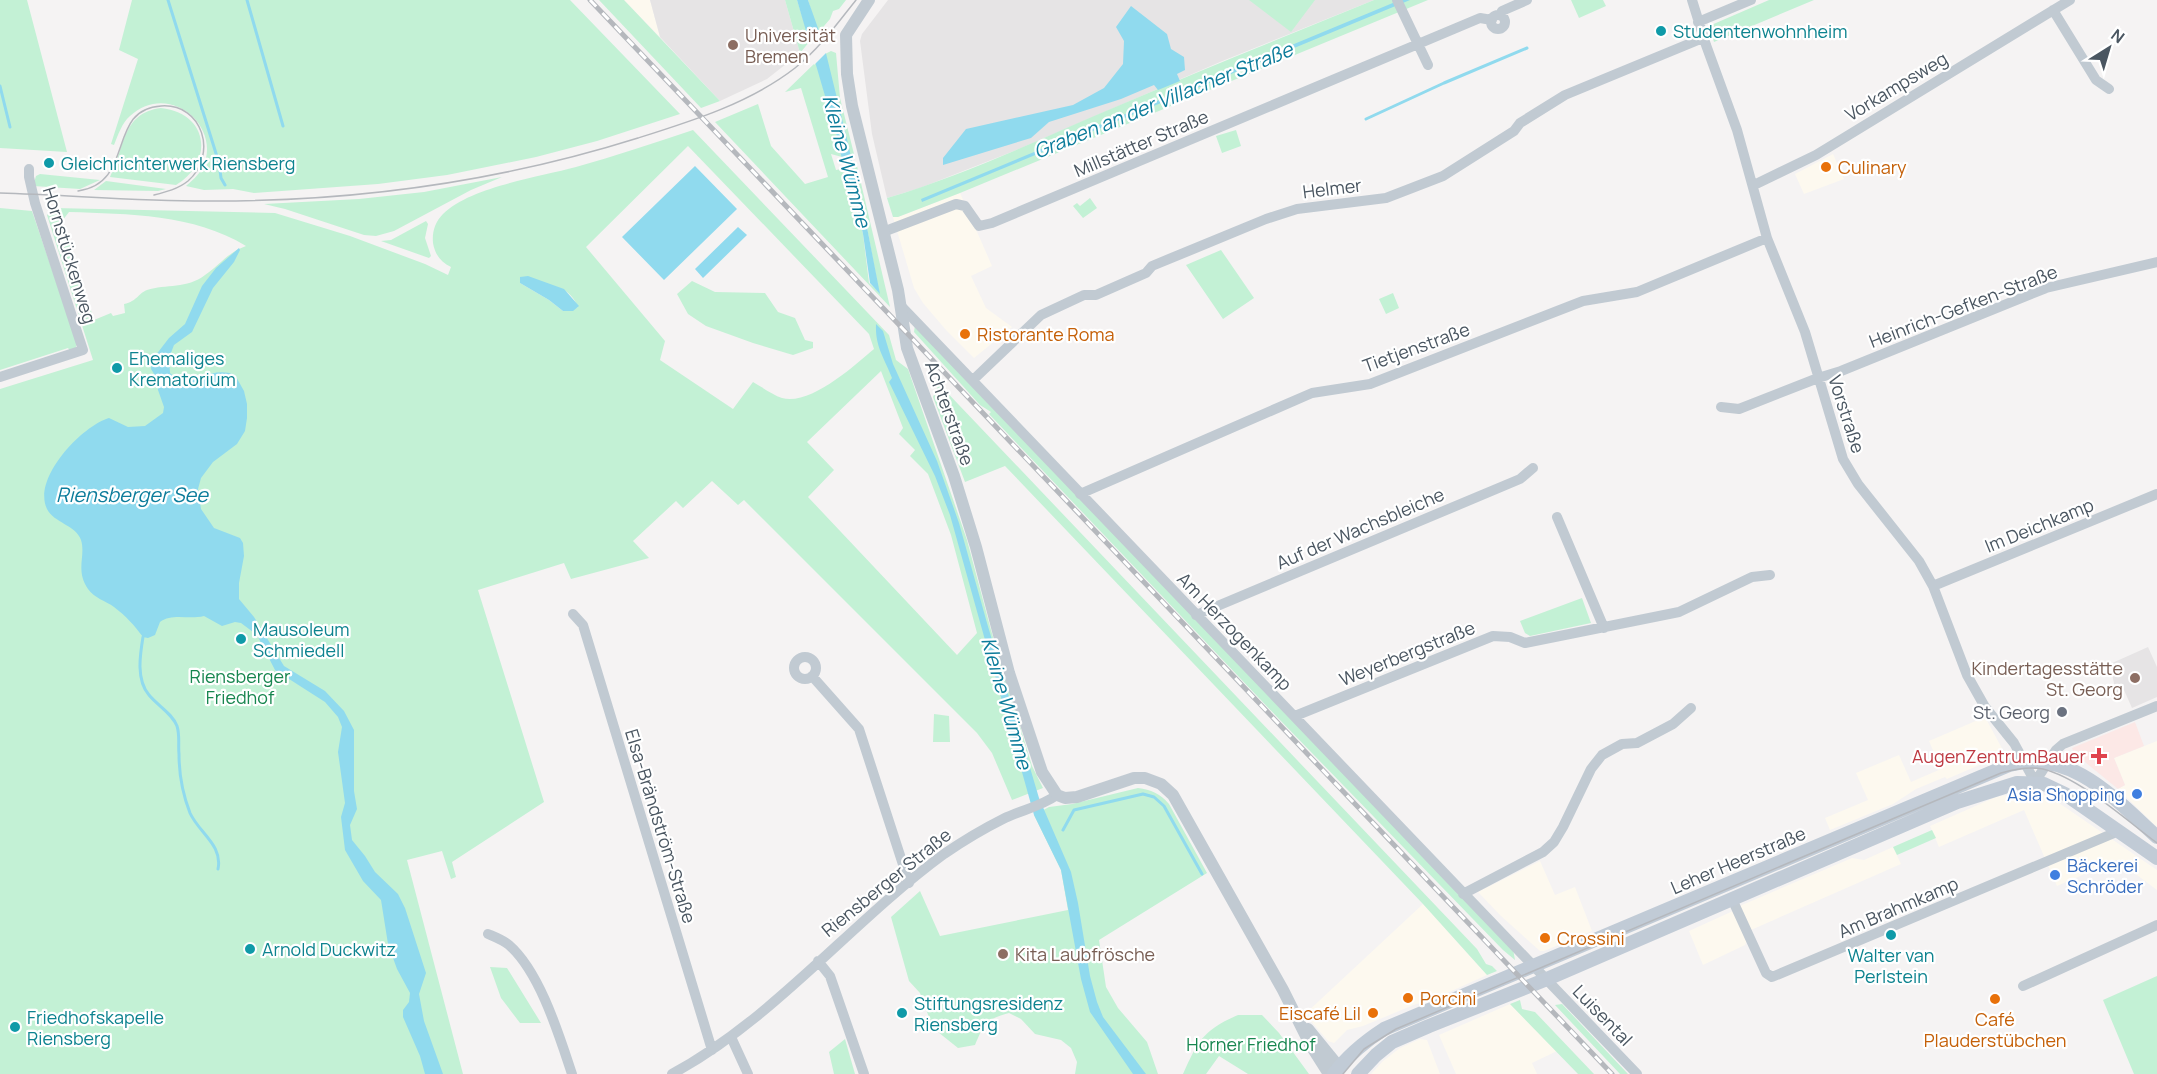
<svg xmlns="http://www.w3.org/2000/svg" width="2157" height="1074" viewBox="0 0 2157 1074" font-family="Manrope,sans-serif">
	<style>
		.commercial { fill: #fdf9ef }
		.education { fill: #e6e4e5 }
		.medical { fill: #fce8e6 }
		.green { fill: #c3f1d5; fill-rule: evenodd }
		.water { fill: #90daee }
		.pier { fill: #f5f3f3 }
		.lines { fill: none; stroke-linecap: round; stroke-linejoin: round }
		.stream { stroke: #90daee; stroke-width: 3 }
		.minor { stroke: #c1cad2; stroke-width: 10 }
		.tertiary { stroke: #c1cad2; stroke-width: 12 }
		.secondary { stroke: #c1cbd6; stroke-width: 14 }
		.tram { stroke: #b5b8bd; stroke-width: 1.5 }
		.rail-casing { stroke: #b5b8bd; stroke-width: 5 }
		.rail { stroke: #fff; stroke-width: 3; stroke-dasharray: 9; stroke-linecap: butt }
		.culture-dot { fill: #0f9aa8; stroke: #fff; stroke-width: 2 }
		.education-dot { fill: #8d6e63; stroke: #fff; stroke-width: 2 }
		.food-dot { fill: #e8710a; stroke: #fff; stroke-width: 2 }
		.worship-dot { fill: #6b7280; stroke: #fff; stroke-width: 2 }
		.health-dot { fill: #e0444e; stroke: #fff; stroke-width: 2 }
		.shop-dot { fill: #3f7fe0; stroke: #fff; stroke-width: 2 }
		.labels { text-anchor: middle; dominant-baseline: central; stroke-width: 4.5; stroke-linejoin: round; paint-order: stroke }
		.culture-label { font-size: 18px; fill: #0d838f; stroke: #fff; text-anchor: start }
		.education-label { font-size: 18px; fill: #785e54; stroke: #fff; text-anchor: start }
		.street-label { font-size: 18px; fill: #4a5661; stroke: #fff }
		.food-label { font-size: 18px; fill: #c56008; stroke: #fff; text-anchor: start }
		.park-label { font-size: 18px; fill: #17864f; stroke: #fff }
		.worship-label { font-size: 18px; fill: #5b616d; stroke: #fff; text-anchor: end }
		.health-label { font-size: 18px; fill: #be3a42; stroke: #fff; text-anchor: end }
		.shop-label { font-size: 18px; fill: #366cbe; stroke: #fff; text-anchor: end }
		.water-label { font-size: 20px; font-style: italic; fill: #0c7c9b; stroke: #fff }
	</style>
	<rect width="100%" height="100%" fill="#f5f3f3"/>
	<path class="commercial" d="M624,0H650L660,37Z
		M1833,154L1844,179L1804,194L1795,174Z
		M960,193L992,266L971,276L986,308L1012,327L974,358L946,330L923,303L914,288L893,217H898Z
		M1985,717L2005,754L1947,779L1945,777L1916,789L1893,804L1830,830L1825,818L1868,800L1856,773L1899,755L1911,782L1941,769L1929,741Z
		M2157,741V827L2118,789L2125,785L2114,758Z
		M2029,791L2041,793L2053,799L2157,870V890L2117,860L2057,886L2024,810L1939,847L1930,826L1996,797Z
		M1893,847L1901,864L1751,930L1745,945L1703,965L1689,931L1733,911L1742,905L1852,858L1864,860Z
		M1540,861L1555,895L1575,887L1592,931L1544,951H1540L1501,916L1478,892Z
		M1423,904L1487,975L1427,1002L1416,1004L1363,1026L1347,1030L1334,1043L1328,1041L1305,1014Z
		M1510,1004L1557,1051L1532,1063L1537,1074H1456L1439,1035Z
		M1420,1039L1427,1040L1440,1074H1371L1383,1061L1400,1048Z"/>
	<path class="education" d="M650,0H785L800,53L767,79L720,101L660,37Z
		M888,0H1374L1220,62L1014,151L920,188L887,198L872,134L860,41L862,34Z
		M2148,647L2157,667V697L2132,708L2124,690L2116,693L2110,664Z"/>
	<path class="medical" d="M2135,722L2144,746L2114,758L2125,785L2118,789L2074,753L2072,748Z"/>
	<path class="green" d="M0,0H27L67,152L0,148Z
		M132,0H570L680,114L597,141L536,157L447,175L378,184L254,193L233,189L204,190L186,186C192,181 198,175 202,169C224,127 169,80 130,116C122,123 118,135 114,145L111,144L138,59L119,50Z
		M599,0H624L720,101L701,108Z
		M785,0H797L810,41L800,53Z
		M808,0H846L839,9L833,11L830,19L818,33Z
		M1249,0H1315L1291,32Z
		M1374,0H1428L960,193L898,217H893L887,198C968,174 1044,137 1120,105C1204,69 1289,35 1374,0Z
		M1571,0H1603L1606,6L1579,18Z
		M1769,0H1814L1714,42L1709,26Z
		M831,51L836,53L840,98L854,154L850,155L826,61L825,54Z
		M816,62L837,137L835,143L842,157L831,154L836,170L846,168L863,234L869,283L879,292L865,217L853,167L857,166L890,307L715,122L758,104L771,146L805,184L828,177L801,88L785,92Z
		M161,108C208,113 215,161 176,185L110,177C125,149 121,113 161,108Z
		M693,130L889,335L896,360L908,369L967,540L991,630L1032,766L1043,788L1012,800L992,753L977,733L744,500L738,505L712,481L683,508L676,501L633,541L649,558L571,579L564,563L478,590L544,802L452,862L456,877L451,879L442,851L407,860L463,1074H0V389L93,360L47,215L54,208L275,213L350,236L425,264L448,275L451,267C441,262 435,255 433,243C432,232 435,222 443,214C470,187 539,177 576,167C615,156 654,143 693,130ZM688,146L869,334L874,349C854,366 810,406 782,398C773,395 762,387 753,382L733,409L660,360L665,341L586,247ZM69,212C128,214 194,214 246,246C227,253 221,264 205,275C187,289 166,284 147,290C137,294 138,301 124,304L125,313L113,316L111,313L94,320L62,221ZM520,283C543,284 568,282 578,307L563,311L549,300ZM881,371L903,428L899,434L915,450L910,456L928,474L951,535L977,633L957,655L808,497L834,470L807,442Z
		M1236,130L1241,146L1222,153L1216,136Z
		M40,174L100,180L80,189L33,186L36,176Z
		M502,177L471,190L394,231L376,236L364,235L285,209L264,204L359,199L424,192Z
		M106,181L166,189L158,191L94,190Z
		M1090,198L1097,208L1083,218L1073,206L1077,203L1080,206Z
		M0,208L32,211L77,343L75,350L71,352L68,348L0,370Z
		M426,221L428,224L425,238L431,256L429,258L381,241L391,240Z
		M1221,250L1254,298L1223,319L1186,265Z
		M692,281L715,292L765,293L778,312L795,318L805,340L813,342V348L793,355L753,343L706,326L688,314L677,294Z
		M1393,293L1399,308L1386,314L1379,299Z
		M915,325L1513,949L1515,960L1503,950L1279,719L989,414L991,412L980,405L914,332Z
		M939,384L1477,949L1486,964L1492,966L1497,971L1487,975L1423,904L1005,466L965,482L933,397Z
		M1582,598L1591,623L1530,636L1525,633L1520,621Z
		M934,714L949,716L950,742H933Z
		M1138,788C1151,790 1160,793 1169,804L1207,873L1099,940L1106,987L1118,1008L1147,1042L1158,1074H1075L1077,1062L1071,1048L1061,1040L1035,1034L1021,1019L1009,1013C986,1019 984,1024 975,1045L958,1048L933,1028L920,993L909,981L891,917L920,891L940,936L1068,910L1061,870L1034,815L1049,807L1072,804Z
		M1932,830L1936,838L1897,855L1893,847Z
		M490,967L507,968L541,1023H520L501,998Z
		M2157,976V1074H2134L2103,1000Z
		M1520,1000L1522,1009L1535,1012L1594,1074H1578L1510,1004Z
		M1562,1004L1628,1074H1620L1555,1005Z
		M1238,1015H1262L1279,1033L1309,1074H1248L1219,1056L1206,1074H1183C1198,1041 1203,1030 1238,1015Z
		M845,1039L855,1074H834L829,1052Z"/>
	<path class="water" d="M797,0H808L824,45L846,135L865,217L880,294L870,283L863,234L853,191L840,152H838L835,143L837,137Z
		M1400,0H1410L922,202L921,199Z
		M1131,6L1167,34L1171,49L1184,57L1185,70L1177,74L1180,81L1158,90L1154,85L1121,99L1049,122L1031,138L943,165V158L966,129L1073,105L1104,88L1123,64L1124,41L1116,27Z
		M695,166L737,209L664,280L622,237Z
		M738,227L747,235L703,278L695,269Z
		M239,248L240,250L234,262L213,288L192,332L174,345L169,358L170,373C191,392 208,364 235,375L244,391L247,404V418L245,431L237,444L213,462L201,478L198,489L201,509L214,528L240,538L243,543L244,556L239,583V599L254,617L284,666L325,691L344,711L354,730V791L357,809L350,825L352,840L365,856L375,872L398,894L405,908L426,973L419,994L424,1021L443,1074H425L420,1056L403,1017V1010L409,1002L410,993L397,969L388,944L381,900L363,881L345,850L341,817L345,803L338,752L342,727L338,717L325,702L275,670L257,635L241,623L235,622L222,626L204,616C189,620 172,613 160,622L155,635L148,638L143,637C134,625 126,616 114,607C106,601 94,598 88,589C75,570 86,556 81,540C76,525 54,523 47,509C32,478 82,426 109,418L128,427L145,426L163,413L164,407L158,390L156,377L151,369L152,360L169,338L185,324L202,286L216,268Z
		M528,276L564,289L579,306L573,311H563L549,300L520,283V277Z
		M876,324L883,331L893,364L937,461L959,523L987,623L1039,798L1071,872L1078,903L1090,976L1097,1002L1103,1017L1146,1074H1133L1090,1012L1081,979L1061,870L1034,815L950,515L935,476L889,382L892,378C884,357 875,347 876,324Z"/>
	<path class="pier" d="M820,31L827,52L814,65L808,46Z"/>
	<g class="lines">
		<path class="stream" d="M168,0L219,163L221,178L225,185
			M247,0L283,126
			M0,86L10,127
			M1366,119L1444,83L1527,48
			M143,637C140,655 136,680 149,695C158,706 172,713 177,726C180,735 178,745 179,754C179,774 183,795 190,813C199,833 223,845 218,869
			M1063,830L1074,810L1143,794L1154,797L1164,806L1202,874"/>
		<path class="minor" d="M1397,0L1428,65
			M1692,0L1706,45L1737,130L1767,238L1805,332L1843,459L1858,484L1919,561L1933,586L1967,675L1985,707L2014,743L2035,782
			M2053,10L2096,80L2109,89
			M1500,15L1502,11L1527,0
			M1491 22a7 7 0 1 1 14 0a7 7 0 1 1-14 0Z
			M1698,22L1751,0
			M1754,185L1816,155L2070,0
			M883,232L956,204L965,206L979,226L992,223L1480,18L1492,20
			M901,306L1637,1074
			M0,377L83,350L35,203L29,177V169
			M973,380L1041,315L1084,295H1096L1146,273L1152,266L1266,219L1297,209L1386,198L1443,176L1514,131L1520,123L1565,95L1703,38
			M1721,407L1739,409L1818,378L1841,371L2046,288L2157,262
			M1080,494L1312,393L1370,384L1583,301L1637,292L1767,238
			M1557,517L1604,628
			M1933,586L2157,494
			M573,614L583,625L712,1050
			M1196,615L1520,479L1533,468
			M794 668a11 11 0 1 1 22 0a11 11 0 1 1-22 0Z
			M812,676L859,729L909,883
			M1295,716L1493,636L1510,637L1525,643L1679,612L1752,577L1770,575
			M2035,782L2056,750L2063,744L2157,706
			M1463,894L1543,852L1554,842L1563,827L1591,769L1602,755L1622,744L1637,743L1673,724L1691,708
			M1732,899L1766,973L1772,977L2119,831
			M488,934C495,937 503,940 509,945C540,972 559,1035 572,1074
			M818,961L830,976L864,1074
			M2023,986L2157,925
			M731,1037L748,1074
			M672,1074C775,1018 850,923 944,854C963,841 983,829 1003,819C1021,810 1040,807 1057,795"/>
		<path class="tertiary" d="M869,0L846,35L847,74L852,106L898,290L907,348L954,476L976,547L1009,673L1042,772L1057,795L1065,798L1077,797L1134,778H1145L1161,784L1173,795L1283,990L1310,1044L1329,1074
			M1308,1029L1339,1067"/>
		<path class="secondary" d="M1334,1074C1348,1055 1364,1042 1384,1029L2009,765C2071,748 2115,799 2157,837
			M1358,1074L1376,1055L1392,1042L1429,1026L1547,979L1957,802L2017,783L2044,784L2065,794L2157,858"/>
		<path class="tram" d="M78,191C136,183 106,109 161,106C203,103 218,155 188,181C178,189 166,192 154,195
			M0,193C68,195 137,201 205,201C352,202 498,182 638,138C692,121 750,103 795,68C819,49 837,24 856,0
			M1343,1074L1364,1049L1396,1029L2001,773C2015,769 2029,766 2043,769C2080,778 2126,820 2157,843"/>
		<defs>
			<path id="rail" d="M590,0L1612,1074"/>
		</defs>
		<use href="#rail" class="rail-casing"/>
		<use href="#rail" class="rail"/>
	</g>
	<g class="culture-dot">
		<circle cx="1661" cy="31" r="6"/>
		<circle cx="49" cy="163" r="6"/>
		<circle cx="117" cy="368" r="6"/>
		<circle cx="241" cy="639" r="6"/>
		<circle cx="1891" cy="935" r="6"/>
		<circle cx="250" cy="949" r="6"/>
		<circle cx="902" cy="1013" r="6"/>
		<circle cx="15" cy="1027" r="6"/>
	</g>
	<g class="education-dot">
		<circle cx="733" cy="45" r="6"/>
		<circle cx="2135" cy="678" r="6"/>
		<circle cx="1003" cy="954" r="6"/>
	</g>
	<g class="food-dot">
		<circle cx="1826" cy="167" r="6"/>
		<circle cx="965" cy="334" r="6"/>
		<circle cx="1545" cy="938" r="6"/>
		<circle cx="1408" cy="998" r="6"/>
		<circle cx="1995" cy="999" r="6"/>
		<circle cx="1373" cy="1013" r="6"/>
	</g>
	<circle class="worship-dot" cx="2062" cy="712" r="6"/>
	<path class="health-dot" d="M2096 747h6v6h6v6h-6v6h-6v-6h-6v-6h6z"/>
	<g class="shop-dot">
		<circle cx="2137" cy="794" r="6"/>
		<circle cx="2055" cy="875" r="6"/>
	</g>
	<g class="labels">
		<g class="culture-label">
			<text x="1673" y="31">Studentenwohnheim</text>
			<text x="61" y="163">Gleichrichterwerk Riensberg</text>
			<text x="129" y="358">Ehemaliges<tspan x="129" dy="21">Krematorium</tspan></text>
			<text x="253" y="629">Mausoleum<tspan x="253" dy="21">Schmiedell</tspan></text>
			<text x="262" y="949">Arnold Duckwitz</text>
			<text x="1891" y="955" text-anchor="middle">Walter van<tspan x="1891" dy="21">Perlstein</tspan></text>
			<text x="914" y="1003">Stiftungsresidenz<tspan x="914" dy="21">Riensberg</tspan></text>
			<text x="27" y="1017">Friedhofskapelle<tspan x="27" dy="21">Riensberg</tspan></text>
		</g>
		<g class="education-label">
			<text x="745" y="35">Universität<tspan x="745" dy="21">Bremen</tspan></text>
			<text x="2123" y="668" text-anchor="end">Kindertagesstätte<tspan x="2123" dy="21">St. Georg</tspan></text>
			<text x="1015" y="954">Kita Laubfrösche</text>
		</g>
		<g class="street-label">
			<text transform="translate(1896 86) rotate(-31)">Vorkampsweg</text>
			<text transform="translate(1141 143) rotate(-23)">Millstätter Straße</text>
			<text transform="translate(1332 188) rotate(-7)">Helmer</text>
			<text transform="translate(70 255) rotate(73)">Hornstückenweg</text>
			<text transform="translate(1963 306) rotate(-21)">Heinrich-Gefken-Straße</text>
			<text transform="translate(1416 347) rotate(-20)">Tietjenstraße</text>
			<text transform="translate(950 413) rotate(70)">Achterstraße</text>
			<text transform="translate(1847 414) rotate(72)">Vorstraße</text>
			<text transform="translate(2039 525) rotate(-22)">Im Deichkamp</text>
			<text transform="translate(1360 528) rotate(-23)">Auf der Wachsbleiche</text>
			<text transform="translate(1235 631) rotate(46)">Am Herzogenkamp</text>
			<text transform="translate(1407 653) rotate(-22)">Weyerbergstraße</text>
			<text transform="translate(661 826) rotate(73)">Elsa-Brändström-Straße</text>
			<text transform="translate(1738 860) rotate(-23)">Leher Heerstraße</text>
			<text transform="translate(886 882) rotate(-39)">Riensberger Straße</text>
			<text transform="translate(1898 907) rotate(-23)">Am Brahmkamp</text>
			<text transform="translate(1603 1015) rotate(46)">Luisental</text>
		</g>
		<g class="food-label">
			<text x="1838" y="167">Culinary</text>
			<text x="977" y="334">Ristorante Roma</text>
			<text x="1557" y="938">Crossini</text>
			<text x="1420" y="998">Porcini</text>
			<text x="1361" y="1013" text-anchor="end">Eiscafé Lil</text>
			<text x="1995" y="1019" text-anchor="middle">Café<tspan x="1995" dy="21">Plauderstübchen</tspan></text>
		</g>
		<g class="park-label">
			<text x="240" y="676">Riensberger<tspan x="240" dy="21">Friedhof</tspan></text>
			<text x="1251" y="1044">Horner Friedhof</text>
		</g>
		<g class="worship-label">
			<text x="2050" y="712">St. Georg</text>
		</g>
		<g class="health-label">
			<text x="2086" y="756">AugenZentrumBauer</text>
		</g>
		<g class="shop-label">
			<text x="2125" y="794">Asia Shopping</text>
			<text x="2067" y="865" text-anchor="start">Bäckerei<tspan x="2067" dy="21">Schröder</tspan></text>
		</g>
		<g class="water-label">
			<text transform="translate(1163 100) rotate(-22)">Graben an der Villacher Straße</text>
			<text transform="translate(847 161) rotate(75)">Kleine Wümme</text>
			<text x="132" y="494">Riensberger See</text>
			<text transform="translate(1007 703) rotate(74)">Kleine Wümme</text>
		</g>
	</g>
	<g transform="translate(2109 48) rotate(37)" stroke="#ffffff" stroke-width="4.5" paint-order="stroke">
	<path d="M0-4.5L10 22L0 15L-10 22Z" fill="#4a5661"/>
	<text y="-9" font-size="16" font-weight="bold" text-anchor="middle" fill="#4a5661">N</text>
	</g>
</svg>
